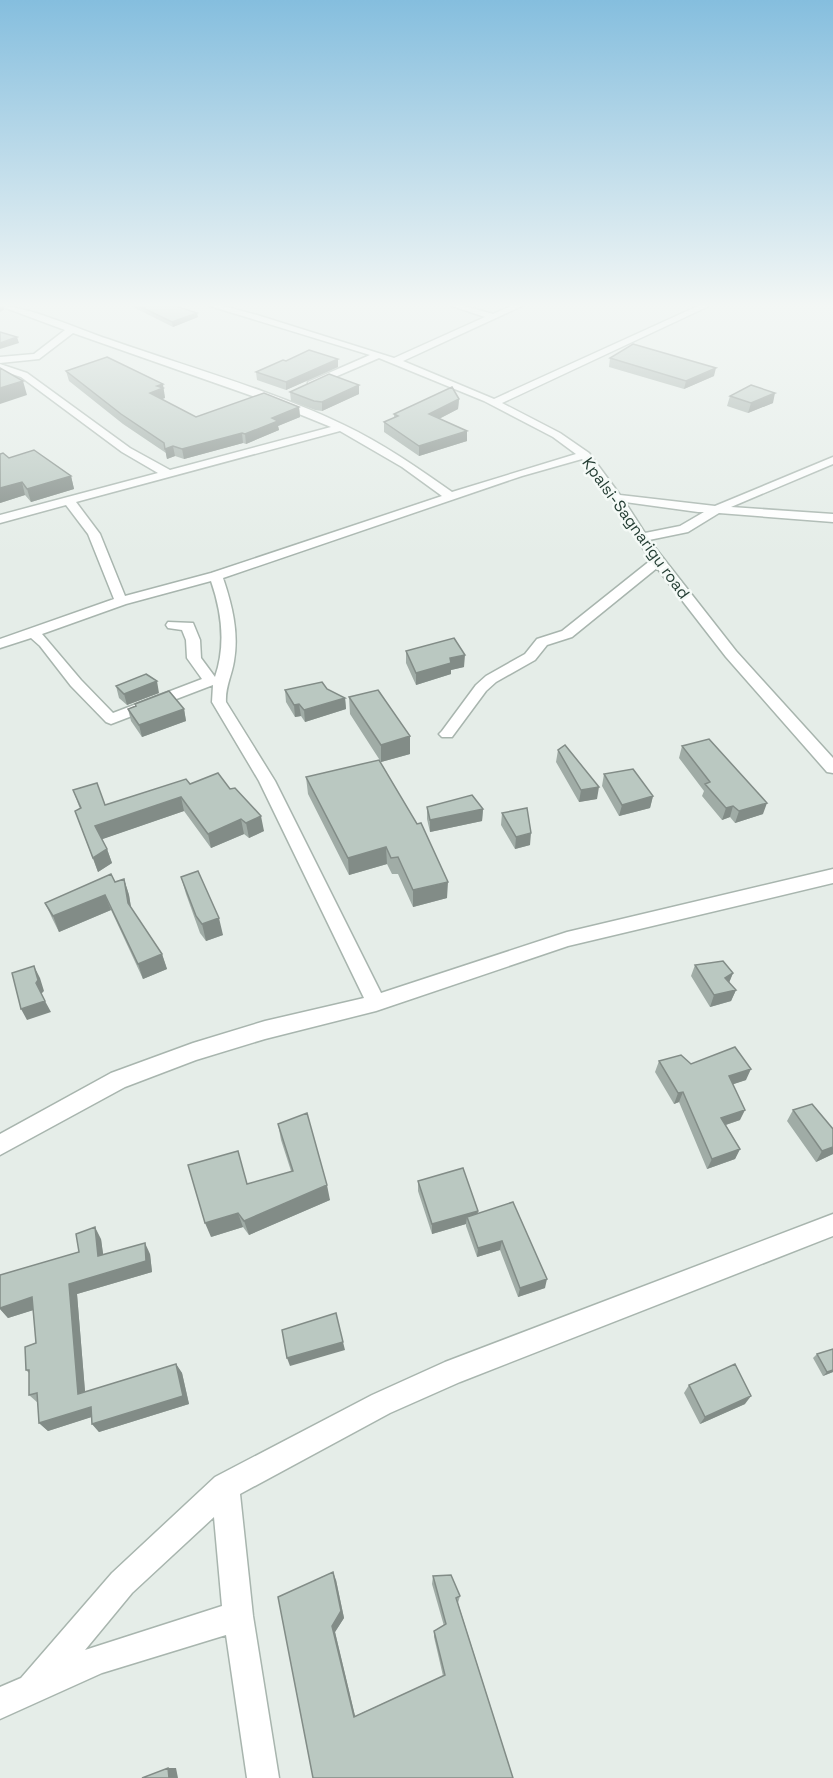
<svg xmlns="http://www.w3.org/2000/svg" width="833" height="1778" viewBox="0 0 833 1778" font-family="'Space Grotesk',sans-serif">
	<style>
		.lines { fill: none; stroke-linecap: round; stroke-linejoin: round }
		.street-casing { stroke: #a8b5ae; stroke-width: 3 }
		.street { fill: #fff; fill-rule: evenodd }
		.wall { fill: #a0aca6 }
		.shaded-wall { fill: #828c87 }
		.building { fill: #bac8c1; stroke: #828c87; stroke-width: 1.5 }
		.labels { text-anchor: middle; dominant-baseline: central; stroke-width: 5; stroke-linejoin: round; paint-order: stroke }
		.far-street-label { font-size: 16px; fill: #253e34; stroke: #f5faf7 }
	</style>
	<rect width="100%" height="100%" fill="#e5ede8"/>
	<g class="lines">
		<defs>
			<path id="street" d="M0,306C28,306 80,330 108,339C184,366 272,390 344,425C382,443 418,468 452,492L576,454L553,437L484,401L379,358L314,386H308V382L370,355L210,306H223L257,315L394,358L485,317L452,306H464L493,314L511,306H522L403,361L494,399L698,306H709L502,403L560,433L589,453L620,495L715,506L833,457V464L731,507L833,514V522L719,513L688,532L649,540L736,651L833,758V773L827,772L726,657L657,568L572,637L547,645L535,660L496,682L486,691L452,737H442L439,734L442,731L476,685L486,676L525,654L537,639L562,631L651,560C628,528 609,490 582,459L522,476L223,578C232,605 239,632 234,661C232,675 225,687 226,702L275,781L381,993L567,932L833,869V883L568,946L376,1011L265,1039L196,1060L125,1087L0,1155V1134L111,1073L193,1043L265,1021L364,998L259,781L212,702L213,685L111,724L106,722L71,686L40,646L31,638L0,648V639L114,599L88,534L66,505L0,523V515L158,473L122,452L21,377L0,370V364L27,373L130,448L170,470L331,427L272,403L73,333L39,359L0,363V357L34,354L65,330ZM340,431L402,467L442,496L211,573L125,596L100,534L76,502ZM625,502L698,512H704L680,526L645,533ZM211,581C222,613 226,645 215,677L201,658L200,640L193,623L168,622L166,625L168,628L182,630L186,640L187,658L202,679L113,713L81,680L42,634L126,604Z
				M833,1214V1236L460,1382L390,1413L240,1494L253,1616L279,1778H247L226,1635L102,1673L0,1719V1687L21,1678L112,1573L215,1477L372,1395L445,1362ZM214,1517L222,1606L85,1650L132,1593Z"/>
		</defs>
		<use href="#street" class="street-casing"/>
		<use href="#street" class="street"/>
	</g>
	<path class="wall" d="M131,306H176L198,317L173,327Z
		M610,358L714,376L684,389L609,367Z
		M338,359V367L286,390L257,380L256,372L286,361Z
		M66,371L165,393H164L165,398L161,399L196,417L299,407L300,417L278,426L279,430L246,444L243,443L184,459L175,456L167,459L166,453L123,424L69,381Z
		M359,385V394L322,411L315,410L291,401L290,392Z
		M730,396L773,403L748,413L727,406Z
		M459,399L458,409L439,419L467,431V441L419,456L384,432V422L394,418V414Z
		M0,454L9,458L71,476L74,489L31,502L25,495L0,503Z
		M406,651L464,667L451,670V674L416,685L406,663Z
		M116,686L159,693L127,705L119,698Z
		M285,690L345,698L346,709L305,722L301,716L295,717L286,702Z
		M349,697L410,754L381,762L350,714Z
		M135,704L184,709L186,721L142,737L131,721L128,709L135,706Z
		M682,746L763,814L735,823L730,817L722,820L702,796L704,791L679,758Z
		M558,750L597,799L579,802L556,762Z
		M604,774L653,796L650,808L619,816L602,786Z
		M306,777L447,898L413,907L398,874H392L387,864L349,875L308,794Z
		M190,784L230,789L264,831L249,838L244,834L211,848L184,811L102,839L107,849L112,863L98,872L75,811L80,809L73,790L105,805Z
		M427,807L483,809L482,821L430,832L427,819Z
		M502,813L530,845L515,849L501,825Z
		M181,877L223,935L206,941L200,933L186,894Z
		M124,879L129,895L131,908L162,954L167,969L143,979L111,910L59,932L52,918L45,903Z
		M695,965L733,973L729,983L736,990L731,1001L710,1007L691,976Z
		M659,1061L691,1064L746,1080L733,1084L740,1120L726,1125L740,1149L735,1159L707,1169L679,1102L674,1104L655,1072Z
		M793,1110L833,1154L816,1162L787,1121Z
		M278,1124L330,1200L249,1235L243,1227L211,1237L291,1171L281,1140Z
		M418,1181L478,1213L545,1288L518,1297L500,1250L477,1257L466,1226V1224L432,1234L418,1191Z
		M101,1239L103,1255L150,1254L152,1272L77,1294L85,1392L176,1364L182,1373L189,1404L99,1432L92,1424L91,1417L48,1431L39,1423L38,1403L29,1395V1373L26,1370L36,1343L33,1310L8,1318L0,1309V1275L79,1252Z
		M817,1354L833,1372L823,1376L813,1358Z
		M689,1385L745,1404L700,1424L684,1393Z
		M433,1576L460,1596L458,1603L513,1778H313L336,1580L344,1618L335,1632L355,1716L443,1676L434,1637V1631L444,1626L432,1584Z"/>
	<path class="shaded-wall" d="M0,306H3L4,310L0,312Z
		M197,313L198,317L173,327L172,322Z
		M17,337L19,343L0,349V343Z
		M338,359V367L286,390V382Z
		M716,368L714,376L684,389L686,381Z
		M23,381L27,395L0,404V388Z
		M163,384L165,398L152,403L150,393L157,386Z
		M359,385V394L322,411V402Z
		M775,393L773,403L748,413L751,403Z
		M459,399L458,409L429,424V414Z
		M299,407L300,417L278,426L279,430L246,444L245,434L272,418Z
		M467,431V441L419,456V446Z
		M242,433L243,443L184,459L182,449Z
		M173,446L175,456L167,459L165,449Z
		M71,476L74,489L31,502L27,489Z
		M22,482L25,495L0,503V488Z
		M465,655L464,667L451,670V674L416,685V673L450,658Z
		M157,681L159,693L127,705L124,694Z
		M345,698L346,709L305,722L304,710Z
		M299,704L301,716L295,717L294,705Z
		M184,709L186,721L142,737L139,725Z
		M410,736V754L381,762V745Z
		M599,787L597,799L579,802L581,790Z
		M653,796L650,808L619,816L622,805Z
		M181,797L184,811L100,840L95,826Z
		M767,803L763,814L735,823L739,811Z
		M733,806L730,817L722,820L726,808Z
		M483,809L482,821L430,832V820Z
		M261,816L264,831L249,838L246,823Z
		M241,819L244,834L211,848L208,834Z
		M531,833L530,845L515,849L516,837Z
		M386,847L387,864L349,875L348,858Z
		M107,849L112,863L98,872L93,858Z
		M124,879L129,895L133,919L128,903Z
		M448,882L447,898L413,907V890Z
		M105,895L111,910L59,932L53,916Z
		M219,918L223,935L206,941L202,924Z
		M162,954L167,969L143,979L138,964Z
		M34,966L40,978L44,991L41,994L36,983Z
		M733,973L728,985L725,978Z
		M736,990L731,1001L710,1007L714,995Z
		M45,1001L51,1012L27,1020L21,1009Z
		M751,1069L746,1080L725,1087L729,1076Z
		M683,1092L679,1102L674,1104L678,1093Z
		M745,1110L740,1120L716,1128L721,1118Z
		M833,1147V1154L816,1162L822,1151Z
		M740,1149L735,1159L707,1169L712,1159Z
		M327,1185L330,1200L249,1235L244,1221Z
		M478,1211L477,1220L467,1217L466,1224L432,1234V1224Z
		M238,1213L243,1227L211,1237L205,1223Z
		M95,1227L101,1239L105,1267L98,1256Z
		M502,1241L500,1250L477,1257L478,1248Z
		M145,1243L150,1254L152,1272L77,1294L86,1403L78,1394L69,1284Z
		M547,1279L545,1288L518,1297L520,1288Z
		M32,1297L40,1308L8,1318L0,1309V1308Z
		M343,1342L345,1350L290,1366L287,1358Z
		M176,1364L182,1373L189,1404L99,1432L92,1424Z
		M833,1370V1372L823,1376L827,1372Z
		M751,1396L745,1404L700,1424L705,1417Z
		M91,1407L98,1415L48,1431L39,1423Z
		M333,1572L336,1580L344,1618L335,1632L356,1720L354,1717L332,1626Z
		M168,1768H176L178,1778H169Z"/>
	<path class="building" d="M139,306H176L197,313L172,322Z
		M0,332L17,337L0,343Z
		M633,344L716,368L686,381L610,358Z
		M309,350L338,359L286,382L256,372L283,360L286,361Z
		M107,357L163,384L157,386L163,388L150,393L196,417L264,393L299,407L272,418L278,421L245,434L242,433L182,449L173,446L165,449L164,443L121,414L66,371Z
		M0,368L23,381L0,388Z
		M329,374L359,385L322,402L314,401L290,392Z
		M751,385L775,393L751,403L730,396Z
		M452,387L459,399L429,414L467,431L419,446L384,422L398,416L394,414Z
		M34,450L71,476L27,489L22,482L0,488V454L3,453L9,458Z
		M454,638L465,655L450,658L451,663L416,673L406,651Z
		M146,674L157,681L124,694L116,686Z
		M322,682L327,689L345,698L304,710L299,704L294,705L285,690Z
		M378,690L410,736L381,745L349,697Z
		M169,691L184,709L139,725L128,709L136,706L135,704Z
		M709,739L767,803L739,811L733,806L726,808L705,784L710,782L682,746Z
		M565,745L599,787L581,790L558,750Z
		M379,760L417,824L421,823L448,882L413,890L398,857L391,858L386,847L348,858L306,777Z
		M633,769L653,796L622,805L604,774Z
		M218,773L230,789L235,788L261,816L246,823L241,819L208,834L181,797L95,826L107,849L93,858L75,811L81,808L73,790L97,783L105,805L186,779L190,784Z
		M472,795L483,809L430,820L427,807Z
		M527,808L531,833L516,837L502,813Z
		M198,871L219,918L202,924L196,916L181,877Z
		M111,874L115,882L124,879L128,903L162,954L138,964L105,895L53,916L45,903Z
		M723,961L733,973L725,978L736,990L714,995L695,965Z
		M34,966L38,980L36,983L45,1001L21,1009L12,973Z
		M735,1047L751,1069L729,1076L745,1110L721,1118L740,1149L712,1159L683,1092L678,1093L659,1061L681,1055L691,1064Z
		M812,1104L833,1129V1147L822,1151L793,1110Z
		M307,1113L327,1185L244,1221L238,1213L205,1223L188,1165L238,1151L247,1184L293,1171L278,1124Z
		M463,1168L478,1211L432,1224L418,1181Z
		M513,1202L547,1279L520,1288L502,1241L478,1248L467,1217Z
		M95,1227L98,1256L145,1243L146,1261L69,1284L78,1394L176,1364L183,1396L92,1424L91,1407L39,1423L37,1393L29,1395V1370H26L25,1347L36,1343L32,1297L0,1308V1275L79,1252L76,1234Z
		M336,1313L343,1342L287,1358L282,1330Z
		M833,1349V1370L827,1372L817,1354Z
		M735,1364L751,1396L705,1417L689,1385Z
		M333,1572L341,1611L332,1626L354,1717L445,1675L434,1631L446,1624L433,1576L451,1575L460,1596L456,1598L513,1778H313L278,1597Z
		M168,1768L169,1778H142Z"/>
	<linearGradient id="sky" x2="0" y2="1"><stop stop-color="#85bede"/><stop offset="0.55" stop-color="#f3f7f5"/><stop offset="1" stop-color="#f3f7f5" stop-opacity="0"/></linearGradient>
	<rect width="833" height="555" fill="url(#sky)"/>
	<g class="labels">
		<g class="far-street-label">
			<text transform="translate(636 528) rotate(54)">Kpalsi-Sagnarigu road</text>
		</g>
	</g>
</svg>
